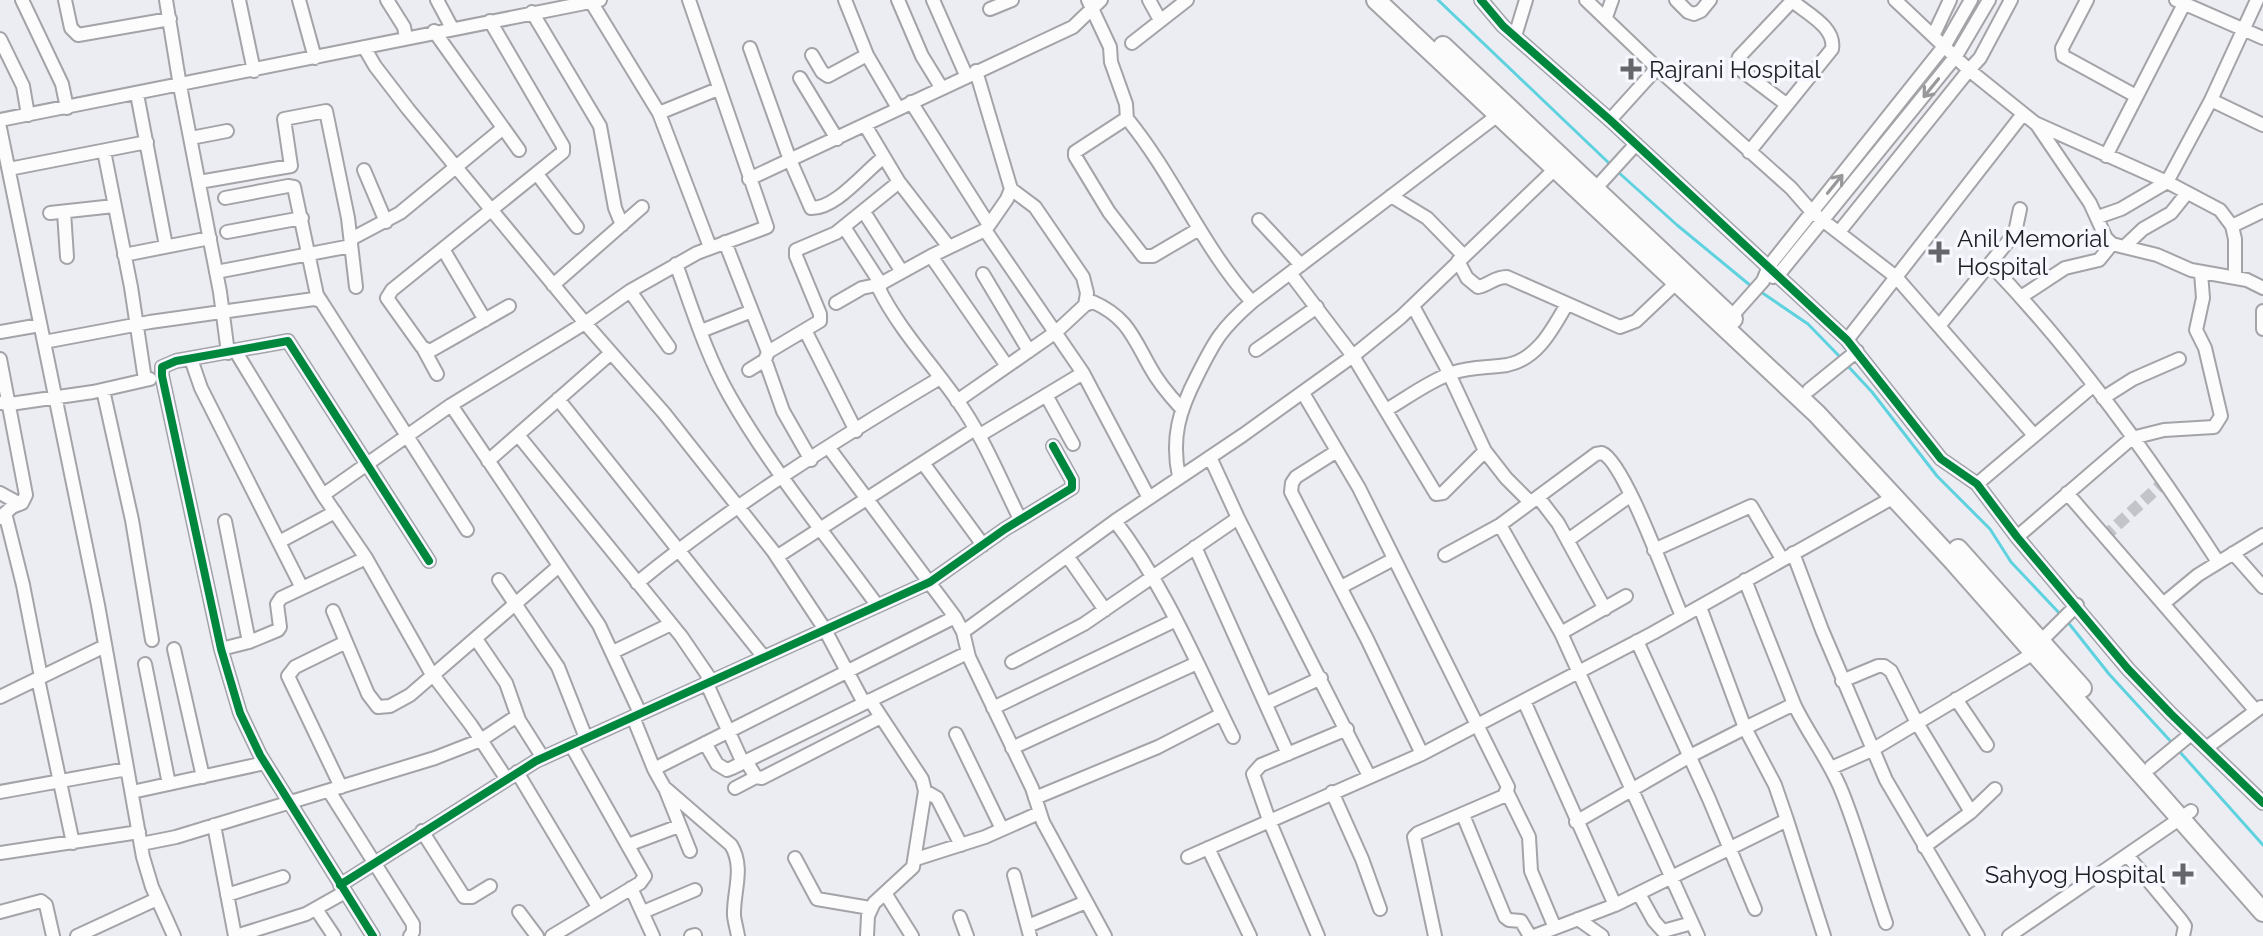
<svg xmlns="http://www.w3.org/2000/svg" width="2263" height="936" viewBox="0 0 2263 936" font-family="Raleway,sans-serif">
	<style>
		.lines { fill: none; stroke-linecap: round; stroke-linejoin: round }
		.stream { stroke: #5ed2de; stroke-width: 3 }
		.minor-tunnel { stroke: #c3c4c9; stroke-width: 12; stroke-dasharray: 12 6; stroke-linecap: butt }
		.minor-casing { stroke: #a3a3a8; stroke-width: 16 }
		.highway-casing { stroke: #a3a3a8; stroke-width: 22 }
		.minor { stroke: #fcfcfd; stroke-width: 12 }
		.highway { stroke: #fcfcfd; stroke-width: 18 }
		.cycleway-casing { stroke: #f7f8ff; stroke-width: 13 }
		.cycleway { stroke: #00873e; stroke-width: 8 }
		.oneway { stroke: #98989a }
		.poi-dot { fill: #65666b; stroke: #f7f8ff; stroke-width: 3 }
		.labels { text-anchor: middle; dominant-baseline: central; stroke-width: 7; stroke-linejoin: round; paint-order: stroke }
		.poi-label { font-size: 24px; fill: #1d1e22; stroke: #f7f8ff; text-anchor: start }
	</style>
	<rect width="100%" height="100%" fill="#ecedf3"/>
	<g class="lines">
		<path class="stream" d="M1438,0L1612,166
			M1617,171L1677,225L1751,286
			M1761,292L1808,324L1841,358
			M1846,364L1872,392L1937,476L1990,529L2011,562L2061,615
			M2067,621L2109,674L2174,745
			M2179,751L2263,845"/>
		<path class="minor-tunnel" d="M2104,537L2165,481"/>
		<defs>
			<path id="minor" d="M22,0L62,84L67,108
				M65,0L71,28L78,35L170,19
				M166,0L180,86L220,292L228,353
				M239,0L254,71
				M299,0L315,58
				M387,0L404,27L406,38
				M437,0L452,28
				M590,0L659,113L710,247
				M845,0L867,55L898,108
				M898,0L922,56L941,87
				M933,0L966,75
				M1088,0L1110,47L1111,62L1126,104L1127,120
				M1149,0L1160,20
				M1481,0L1503,26L1610,120L1847,340L1941,459L1977,484L2017,537L2128,669L2171,714L2263,803
				M1586,0L1657,68L1791,188L1812,212L1896,277L2033,434
				M1676,0L1688,12L1694,14L1701,11L1710,0
				M1895,0L1969,70L1980,58L2011,0
				M2087,0L2062,48L2063,56L2136,96
				M2176,0L2263,38
				M990,9L1012,0
				M532,12L600,126L615,208L622,225
				M1606,17L1612,0
				M490,21L563,146V152L392,290L387,298L422,347L430,351L509,306
				M434,31L519,150
				M1934,34L1950,0
				M1515,36L1526,0
				M0,39L23,86L28,115
				M1132,43L1187,0
				M364,47L375,66L408,109L585,323L664,413L773,551L824,628L864,703
				M750,48L790,160L811,208C836,209 865,171 884,157
				M812,55L822,72L828,76L867,55
				M976,71L1011,189L1007,199L989,225
				M800,78L837,139
				M137,94L166,246
				M2211,100L2263,125
				M911,102L989,225L985,230L931,256L882,283L879,289C899,329 931,363 957,400C983,436 1000,479 1020,519
				M1786,104L1741,70L1737,63L1739,57L1792,1
				M659,113L718,89
				M0,120L600,0
				M1610,120L1657,68
				M865,125L899,182L949,247
				M2037,125L2090,203L2106,238L2112,244L2157,255L2191,270L2247,280L2263,288
				M0,128L98,605L143,857L152,887L174,936
				M191,138L227,131
				M104,151L131,287L145,380
				M1749,152L1832,49C1836,27 1806,13 1791,0
				M2106,156L2184,4
				M9,169L147,142
				M364,170L386,222
				M537,174L577,227
				M749,179L1073,27L1101,0
				M199,182L291,166L284,119L326,111L348,218L356,287
				M1596,188L1636,144
				M1391,196L1427,218L1464,256
				M225,198L288,186L294,187L317,295L321,301
				M64,212L67,257
				M864,212L902,272
				M50,213L114,206
				M2098,217L2121,209L2167,182L2211,100L2257,0
				M1259,220L1301,265
				M2232,226L2263,211
				M1199,229L1153,256H1143L1109,212L1075,156V152L1124,120L1129,121C1175,178 1203,248 1252,302
				M985,230L1083,373L1149,498
				M227,232L302,218
				M1839,232L1969,70L2035,123L2167,182L2220,210L2232,226L2235,239V278
				M351,239L400,213L502,129
				M725,242L768,352
				M2124,247L2143,229L2171,213L2187,193
				M443,249L485,320
				M124,255L210,238
				M931,256L1007,366
				M1458,261L1467,278L1478,287C1489,285 1494,277 1507,277L1620,327L1636,321L1676,283
				M676,264C692,308 706,354 729,395C771,469 827,536 877,605
				M1991,265C2077,355 2150,457 2218,562
				M216,272L351,246
				M1290,273L1353,356L1436,494L1443,493L1485,451
				M983,274L1029,351
				M1773,277L1779,274L1956,56L1989,0
				M553,285L642,207
				M630,291L669,347
				M2021,297L2065,268L2099,260L2112,244
				M836,303L862,288L881,284L844,227
				M1085,305L1093,302C1127,317 1133,337 1150,367C1158,382 1169,395 1181,408
				M1413,306L1445,365L1485,451L1506,478L1530,502
				M2263,311V329
				M1731,317L1763,281L1769,266L1945,45L1971,0
				M1939,326L2010,239L2016,228L2020,209
				M805,330L856,431
				M701,331L752,311
				M0,332L40,325
				M1847,340L2023,114
				M44,342L150,322L314,299L321,301L467,530
				M424,350L437,374
				M1256,350L1317,307
				M236,352L323,495L366,558L430,671L471,725L506,778
				M0,359L26,495L22,503L12,507L0,518
				M191,359L201,388L302,588
				M765,360L783,411L811,460
				M749,370L765,360L768,352L820,321V314L796,256V250L836,233L899,182
				M103,390L132,520L152,640
				M1809,390L1857,351
				M1303,393L1359,488L1508,787L1504,796L1418,833L1414,837L1435,936
				M1046,395L1073,444
				M2103,398L2133,379L2179,359
				M558,399L763,656
				M957,401L1056,332L1085,305L1087,293L1083,277L1035,207L1011,189
				M0,403L10,404L93,392L150,379
				M451,405L599,625L640,713
				M1386,410C1407,398 1429,381 1452,373C1471,366 1488,368 1507,365C1538,359 1553,328 1567,304
				M518,435L681,636L711,680
				M980,435L1083,373
				M829,448L955,617L963,632L969,657L1032,788L1043,822L1105,936
				M1337,451L1296,477L1292,483L1291,492L1367,639L1422,754
				M1210,457L1238,518L1369,776
				M488,461L611,353
				M923,463L983,545
				M1179,477C1171,438 1179,411 1197,376C1215,340 1221,329 1252,302L1498,115
				M1977,484L2093,386
				M0,493L20,504
				M2067,493L2256,711
				M323,495L451,405L585,323L630,291L697,253L767,227L689,0
				M1538,497L1558,523L1605,609
				M5,513L23,585L41,677
				M225,521L249,642
				M1115,521C1165,586 1197,664 1233,737
				M1500,525L1561,633L1698,936
				M2017,537L2132,438L2164,430L2214,427L2221,416L2205,348L2196,330L2203,298L2201,273
				M1568,540L1631,495
				M279,542L335,512
				M1195,547L1288,754
				M1654,550L1751,506L1782,559
				M1793,553L1822,630L1886,780L1978,936
				M2233,553L2263,587
				M1445,555L1500,525L1596,454L1602,453C1625,462 1669,588 1682,616
				M778,556L975,429
				M1068,557L1105,610
				M499,580L558,667L586,738
				M1745,580L1794,704
				M637,583C731,506 836,440 940,378
				M1341,587L1394,559
				M2163,604L2198,575L2263,535
				M333,611L368,694L378,707L390,706L410,695L559,566
				M963,632L1115,521L1243,435L1353,356L1401,317L1556,168
				M1561,633L1626,596
				M476,639L506,683L519,720L543,758
				M1637,641L1709,799L1755,909
				M174,649L203,777
				M221,649L249,642L278,630L280,627L277,604L281,598L366,558
				M613,652L671,624
				M1012,662L1084,624L1238,518
				M145,664L169,784
				M38,679L73,843
				M1842,681L1878,666H1884L1891,671L1917,723L1971,812
				M706,682L743,763
				M0,697L105,646
				M1956,699L1987,745
				M1524,701L1615,905
				M1267,703L1321,678
				M993,708L1176,620
				M633,717L654,769L955,617
				M956,734L1002,829
				M705,743L717,764L727,770L732,768L967,653
				M1012,748L1197,663
				M2206,748L2261,707
				M746,761L756,777L762,778L881,717
				M2151,767L2191,734
				M1831,768L1872,750L2034,653L2041,641L2077,605
				M654,769L664,787L731,845C745,868 733,892 734,916C735,923 737,930 738,936
				M517,772L598,907
				M341,787L288,676L295,667L346,642
				M735,788L756,777
				M329,791L413,924V932L410,936
				M666,791L690,851
				M925,791L937,798L961,845
				M0,792L127,769
				M132,792L265,763
				M1332,792L1362,859L1380,909
				M1507,792L1529,837L1531,871L1555,928
				M1035,798L1158,747L1222,714
				M1463,815L1505,917L1509,920L1521,921L1530,936
				M1787,820L1824,936
				M1576,822L1690,756L1745,728L1700,607
				M214,825L235,936
				M422,831L464,897H472L490,886
				M141,844L176,837L435,758L481,740L517,716
				M628,845L679,826
				M1924,847L1971,812L1995,789
				M1208,848L1250,936
				M0,853L139,832
				M2127,855L2181,920L2185,926L2183,936
				M1188,857L1422,754L1653,633L1894,497
				M795,858L817,899L870,908
				M916,859L985,837L1039,813
				M1014,875L1030,936
				M340,885L536,761L930,582L1005,529L1072,488V480L1053,446
				M631,888L653,936
				M885,893L912,936
				M1639,894L1654,921L1663,931L1692,923
				M227,895L283,877
				M316,909L334,936
				M0,912L41,901L46,905L53,936
				M519,912L537,936
				M643,912L695,890
				M960,917L967,936
				M1578,919L1602,936
				M1028,926L1086,902
				M77,936L157,899
				M236,936L306,914L345,892
				M373,936L260,755L240,713L221,649L162,376V367L176,361L288,341L429,561
				M552,936L640,883L645,876L571,745
				M691,936L695,935
				M867,936L868,916L874,903L913,867L925,791L922,779L870,700
				M1318,936L1269,820L1253,774L1261,765L1347,729
				M1534,936L1615,905L1787,820L1775,785L1745,728L1794,704C1808,734 1830,761 1842,792C1859,834 1871,880 1886,923
				M2009,936L2191,811"/>
			<path id="highway" d="M1376,0L1817,414L1954,562L2263,912
				M1443,46L1733,319
				M1958,549L2082,688"/>
		</defs>
		<use href="#minor" class="minor-casing"/>
		<use href="#highway" class="highway-casing"/>
		<use href="#minor" class="minor"/>
		<use href="#highway" class="highway"/>
		<defs>
			<path id="cycleway" d="M1481,0L1503,26L1610,120L1847,340L1941,459L1977,484L2017,537L2128,669L2171,714L2263,803
				M340,885L536,761L930,582L1005,529L1072,488V480L1053,446
				M373,936L260,755L240,713L221,649L162,376V367L176,361L288,341L429,561"/>
		</defs>
		<use href="#cycleway" class="cycleway-casing"/>
		<use href="#cycleway" class="cycleway"/>
	</g>
	<defs><path id="oneway-shaft" d="M-6 0H5M1.5-3L5.5 0L1.5 3" fill="none" stroke-width="1.6" stroke-linecap="round" stroke-linejoin="round" transform="scale(2)"/></defs>
	<g class="oneway">
		<use href="#oneway-shaft" transform="translate(1931 88) rotate(129)"/>
		<use href="#oneway-shaft" transform="translate(1835 184) rotate(-51)"/>
	</g>
	<g class="poi-dot">
		<path d="M1627 57h8v8h8v8h-8v8h-8v-8h-8v-8h8z"/>
		<path d="M1935 240h8v8h8v8h-8v8h-8v-8h-8v-8h8z"/>
		<path d="M2179 862h8v8h8v8h-8v8h-8v-8h-8v-8h8z"/>
	</g>
	<g class="labels">
		<g class="poi-label">
			<text x="1649" y="69">Rajrani Hospital</text>
			<text x="1957" y="238">Anil Memorial<tspan x="1957" dy="28">Hospital</tspan></text>
			<text x="2165" y="874" text-anchor="end">Sahyog Hospital</text>
		</g>
	</g>
</svg>
